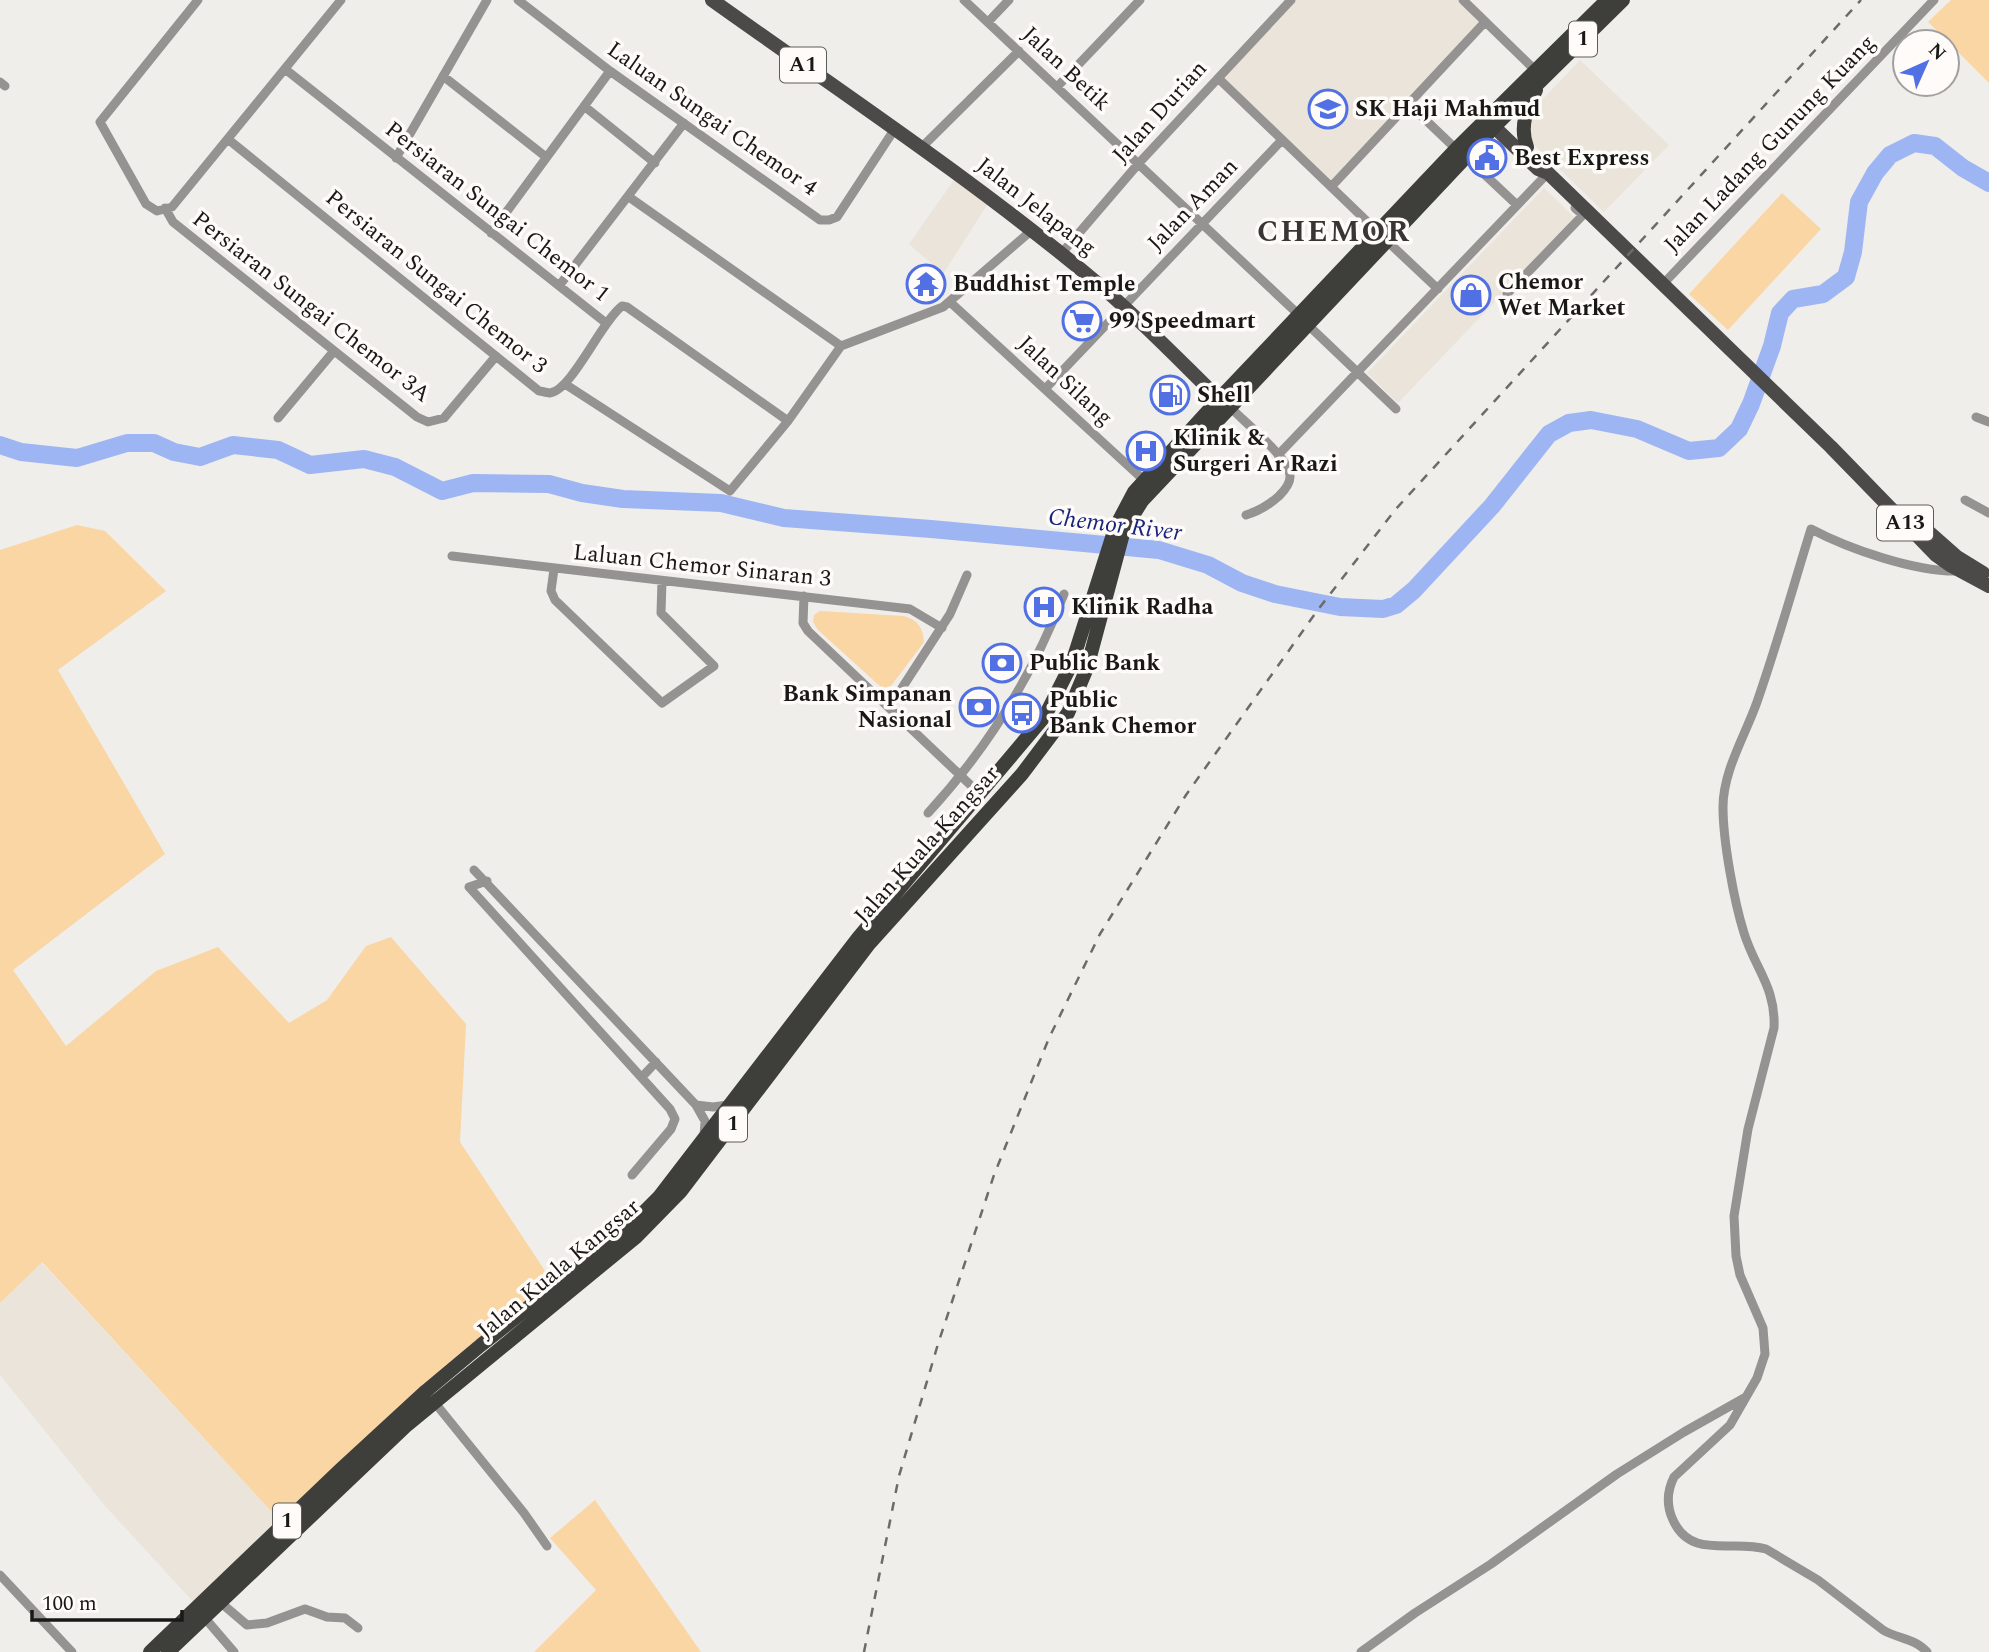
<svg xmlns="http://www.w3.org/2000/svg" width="1989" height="1652" viewBox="0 0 1989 1652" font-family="Spectral,serif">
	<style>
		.built { fill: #eae4da }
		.green { fill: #f9d6a3 }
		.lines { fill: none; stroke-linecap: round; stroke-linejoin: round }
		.river { stroke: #9eb5f3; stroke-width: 18 }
		.minor { stroke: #949392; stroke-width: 9 }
		.primary { stroke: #4b4a48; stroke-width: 14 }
		.trunk { stroke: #3e3e3b; stroke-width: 14 }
		.rail { stroke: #6c6b69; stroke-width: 2.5; stroke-dasharray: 9 9; stroke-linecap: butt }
		.labels { text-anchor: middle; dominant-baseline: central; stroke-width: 7; stroke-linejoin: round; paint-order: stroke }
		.shield { fill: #fefbf8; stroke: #5d5c5a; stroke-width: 2 }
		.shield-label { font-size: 21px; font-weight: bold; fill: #181817 }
		.street-label { font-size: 23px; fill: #181817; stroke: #fefbf8 }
		.poi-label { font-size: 23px; font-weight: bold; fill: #181817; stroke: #fefbf8; text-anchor: start }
		.water-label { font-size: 24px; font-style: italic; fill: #17257c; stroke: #fefbf8 }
		.district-label { font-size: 30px; font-weight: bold; letter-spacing: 2px; fill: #383634; stroke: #fefbf8 }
	</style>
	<rect width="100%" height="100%" fill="#f0eeeb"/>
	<path class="built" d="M1291,0H1470L1491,20L1331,187L1218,78Z
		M1580,60L1669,145L1604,212L1525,136L1541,101Z
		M956,177L989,202L943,274L909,244Z
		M1544,188L1575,218L1398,403L1367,373Z
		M41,1262L283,1524L197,1606L106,1507L0,1375V1303Z"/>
	<path class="green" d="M1951,0H1989V83L1928,22Z
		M1782,193L1821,229L1728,330L1689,294Z
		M77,525L105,531L166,591L58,670L165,854L13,970L66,1046L156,971L218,947L289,1023L327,1000L366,946L391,937L466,1024L460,1142L555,1286L283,1524L42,1262L0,1303V550Z
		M820,611L904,616C918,620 923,628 924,642L891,686L882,688L818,630L813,622L814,615Z
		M595,1500L701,1652H534L596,1590L550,1538Z"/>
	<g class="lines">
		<path class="river" d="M0,445L21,452L77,458L127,443H154L174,452L200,457L233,445L278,450L310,465L364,459L395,467L442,491L473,483L549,484L582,493L623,499L721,503L784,518L931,529L1159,550L1208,565L1242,583L1275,594L1340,607L1383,609L1396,605L1414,590L1492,506L1549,434L1569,423L1591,420L1637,429L1689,451L1719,448L1739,429L1751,404L1772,346L1780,313L1793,299L1823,294L1846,277L1853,252L1859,202L1875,173L1890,155L1914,143L1935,146L1963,168L1989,183"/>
		<path class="minor" d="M198,0L100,122L146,204L157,211L172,207L341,0
			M518,0L610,71L820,220H829L837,217L896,127
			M964,0L1299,315
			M1463,0L1537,72
			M988,22L1009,0
			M285,69L606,323
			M443,76L546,157
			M1218,78L1378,232
			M0,82L5,86
			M1057,87L1140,0
			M1409,104L1456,149
			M584,106L655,163
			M229,140L539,391C540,391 549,393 550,393C572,390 601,322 622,306L627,307L788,421
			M921,148L1019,51
			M1466,157L1517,205
			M396,158L487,0
			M1331,187L1485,22
			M629,197L841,346
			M165,208L173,222L417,417L428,422L444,418L496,356
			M491,233L610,71
			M1387,241L1438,289
			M1061,254L1139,163L1291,0
			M1664,283L1934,0
			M559,286L684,123
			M1507,294L1583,215L1575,208
			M950,302L1147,483
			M1308,325L1396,409
			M565,384L730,491L788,421L841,346L943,307L1032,230
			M1046,388L1282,140
			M1230,407C1243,421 1291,459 1290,477C1290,484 1284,491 1279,496C1268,506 1259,511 1246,515
			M1976,417L1989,422
			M278,418L334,351
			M1278,455L1548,173
			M1965,500L1989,513
			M452,556L910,609L942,628
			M554,569L551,591L555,600L662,703L714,666L661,613L662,581
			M804,596L803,623L808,631L980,794
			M889,708L950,614L967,575
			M928,813C986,750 1033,675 1064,594
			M474,870L696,1105L705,1121L704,1137
			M487,881L469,887L670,1109L675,1119L671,1129L632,1175
			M642,1077L656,1062
			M696,1105L713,1107L728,1105
			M431,1398L524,1513L547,1546
			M0,1575L72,1652
			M220,1602L247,1625L267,1623L305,1609L327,1617L345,1618L358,1628
			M204,1617L234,1652
			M1361,1652L1415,1613L1491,1564L1617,1474L1684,1432L1746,1397
			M1927,1652C1915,1638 1898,1639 1883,1630L1818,1580L1766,1549C1732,1539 1691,1560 1673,1520C1666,1505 1667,1491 1674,1477L1730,1425L1757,1378L1765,1354L1763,1328L1740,1275L1736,1256L1734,1216L1748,1129L1774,1028C1776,987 1755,969 1744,933C1734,901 1723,841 1723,807C1723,771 1745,736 1757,702C1777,645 1793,587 1811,529C1849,549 1915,572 1958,571"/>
		<path class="primary" d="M712,0C841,92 974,180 1096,282C1139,318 1179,360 1219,399L1228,406
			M1487,120L1538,169L1548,173L1831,447L1936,555L1950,565L1989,586
			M1914,519L1957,557L1983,573"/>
		<path class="trunk" d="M1527,147C1519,126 1527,109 1536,90
			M150,1652L340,1470L426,1391L481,1345L627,1229L659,1197L858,938L1045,716L1072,663L1115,528L1134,492L1219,399L1456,149L1607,0
			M168,1652L407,1425L636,1237L681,1191L869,944L1022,774L1068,713L1087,668L1124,530L1142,501L1500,121L1623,0"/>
		<path class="rail" d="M864,1652L899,1476L938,1344L994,1175L1049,1038L1100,934L1186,795L1317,611L1395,510L1861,0"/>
	</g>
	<defs>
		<symbol id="school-ring" viewBox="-11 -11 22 22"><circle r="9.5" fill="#fefbf8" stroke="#5070e4" stroke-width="1.5"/><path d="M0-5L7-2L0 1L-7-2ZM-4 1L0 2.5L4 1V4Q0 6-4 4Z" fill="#5070e4"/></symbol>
		<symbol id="civic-ring" viewBox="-11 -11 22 22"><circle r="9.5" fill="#fefbf8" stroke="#5070e4" stroke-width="1.5"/><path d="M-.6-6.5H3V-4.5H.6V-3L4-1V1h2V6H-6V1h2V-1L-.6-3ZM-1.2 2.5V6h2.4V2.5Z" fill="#5070e4"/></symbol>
		<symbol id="temple-ring" viewBox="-11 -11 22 22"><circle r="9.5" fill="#fefbf8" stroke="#5070e4" stroke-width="1.5"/><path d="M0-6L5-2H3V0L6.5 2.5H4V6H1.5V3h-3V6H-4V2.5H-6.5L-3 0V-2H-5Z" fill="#5070e4"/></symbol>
		<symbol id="shop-ring" viewBox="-11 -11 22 22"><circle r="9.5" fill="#fefbf8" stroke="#5070e4" stroke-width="1.5"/><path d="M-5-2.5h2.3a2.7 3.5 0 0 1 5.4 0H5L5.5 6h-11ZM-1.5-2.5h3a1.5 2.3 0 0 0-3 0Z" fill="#5070e4"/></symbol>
		<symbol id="supermarket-ring" viewBox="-11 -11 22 22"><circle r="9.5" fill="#fefbf8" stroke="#5070e4" stroke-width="1.5"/><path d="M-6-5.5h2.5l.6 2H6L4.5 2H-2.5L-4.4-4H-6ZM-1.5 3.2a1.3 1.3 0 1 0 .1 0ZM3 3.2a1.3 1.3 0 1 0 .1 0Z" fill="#5070e4"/></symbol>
		<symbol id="fuel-ring" viewBox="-11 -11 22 22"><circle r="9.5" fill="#fefbf8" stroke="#5070e4" stroke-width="1.5"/><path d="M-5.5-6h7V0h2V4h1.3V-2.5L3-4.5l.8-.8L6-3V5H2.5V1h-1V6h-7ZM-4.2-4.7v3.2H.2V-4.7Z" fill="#5070e4"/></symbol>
		<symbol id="hospital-ring" viewBox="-11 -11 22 22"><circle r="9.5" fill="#fefbf8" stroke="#5070e4" stroke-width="1.5"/><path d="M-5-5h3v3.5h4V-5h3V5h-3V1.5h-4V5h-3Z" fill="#5070e4"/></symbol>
		<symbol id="bank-ring" viewBox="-11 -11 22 22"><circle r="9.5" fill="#fefbf8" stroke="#5070e4" stroke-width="1.5"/><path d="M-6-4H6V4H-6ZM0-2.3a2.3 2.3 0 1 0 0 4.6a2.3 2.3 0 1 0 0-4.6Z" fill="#5070e4"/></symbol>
		<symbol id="bus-ring" viewBox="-11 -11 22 22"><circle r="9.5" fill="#fefbf8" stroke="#5070e4" stroke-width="1.5"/><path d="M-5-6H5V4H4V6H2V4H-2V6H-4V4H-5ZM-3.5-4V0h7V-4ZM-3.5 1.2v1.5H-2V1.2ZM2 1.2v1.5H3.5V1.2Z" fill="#5070e4"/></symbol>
	</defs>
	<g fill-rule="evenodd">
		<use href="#school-ring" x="1306" y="87" width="44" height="44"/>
		<use href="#civic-ring" x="1465" y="136" width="44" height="44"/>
		<use href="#temple-ring" x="904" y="262" width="44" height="44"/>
		<use href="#shop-ring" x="1449" y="273" width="44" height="44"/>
		<use href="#supermarket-ring" x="1060" y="299" width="44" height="44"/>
		<use href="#fuel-ring" x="1148" y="373" width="44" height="44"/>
		<use href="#hospital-ring" x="1124" y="429" width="44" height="44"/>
		<use href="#hospital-ring" x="1022" y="585" width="44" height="44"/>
		<use href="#bank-ring" x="980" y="641" width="44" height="44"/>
		<use href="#bank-ring" x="957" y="685" width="44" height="44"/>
		<use href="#bus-ring" x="1000" y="691" width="44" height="44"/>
	</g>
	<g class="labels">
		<g class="shield">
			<rect x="1569" y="21.5" width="28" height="35" rx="5"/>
			<rect x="780" y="47.5" width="46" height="35" rx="5"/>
			<rect x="1877" y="505.5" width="56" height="35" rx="5"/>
			<rect x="719" y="1106.5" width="28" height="35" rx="5"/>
			<rect x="273" y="1503.5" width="28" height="35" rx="5"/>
		</g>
		<g class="shield-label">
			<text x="1583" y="39">1</text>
			<text x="803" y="65">A1</text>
			<text x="1905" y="523">A13</text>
			<text x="733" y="1124">1</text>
			<text x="287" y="1521">1</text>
		</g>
		<g class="street-label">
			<text transform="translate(1066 69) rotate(43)">Jalan Betik</text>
			<text transform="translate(1160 112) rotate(-48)">Jalan Durian</text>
			<text transform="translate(712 119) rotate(35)">Laluan Sungai Chemor 4</text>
			<text transform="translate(1770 144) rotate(-46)">Jalan Ladang Gunung Kuang</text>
			<text transform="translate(1193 205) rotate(-46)">Jalan Aman</text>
			<text transform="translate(1036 207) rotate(38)">Jalan Jelapang</text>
			<text transform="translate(497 212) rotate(38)">Persiaran Sungai Chemor 1</text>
			<text transform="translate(436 282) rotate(39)">Persiaran Sungai Chemor 3</text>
			<text transform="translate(311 307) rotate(38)">Persiaran Sungai Chemor 3A</text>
			<text transform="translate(1065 381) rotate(43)">Jalan Silang</text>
			<text transform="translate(702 566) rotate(6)">Laluan Chemor Sinaran 3</text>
			<text transform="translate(927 845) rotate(-48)">Jalan Kuala Kangsar</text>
			<text transform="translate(559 1269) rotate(-40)">Jalan Kuala Kangsar</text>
		</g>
		<g class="poi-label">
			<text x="1355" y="109">SK Haji Mahmud</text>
			<text x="1514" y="158">Best Express</text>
			<text x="1498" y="282">Chemor<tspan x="1498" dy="26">Wet Market</tspan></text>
			<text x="953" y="284">Buddhist Temple</text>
			<text x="1109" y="321">99 Speedmart</text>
			<text x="1197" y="395">Shell</text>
			<text x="1173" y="438">Klinik &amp;<tspan x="1173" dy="26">Surgeri Ar Razi</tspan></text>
			<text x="1071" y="607">Klinik Radha</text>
			<text x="1029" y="663">Public Bank</text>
			<text x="952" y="694" text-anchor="end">Bank Simpanan<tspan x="952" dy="26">Nasional</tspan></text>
			<text x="1049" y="700">Public<tspan x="1049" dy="26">Bank Chemor</tspan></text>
		</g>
		<g class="water-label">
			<text transform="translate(1115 525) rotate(7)">Chemor River</text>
		</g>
		<g class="district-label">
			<text x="1334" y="232">CHEMOR</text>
		</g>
	</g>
	<g transform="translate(1926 63) rotate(45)"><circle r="33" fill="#fefbf8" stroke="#a2a09e" stroke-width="2"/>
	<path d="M0-5L12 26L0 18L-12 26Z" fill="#5070e4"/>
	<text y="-10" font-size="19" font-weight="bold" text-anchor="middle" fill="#181817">N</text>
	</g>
	<path d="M32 1610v10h150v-10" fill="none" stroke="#181817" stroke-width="3.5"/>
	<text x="42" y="1610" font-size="21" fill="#181817" stroke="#fefbf8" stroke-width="5" paint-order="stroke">100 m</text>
</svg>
